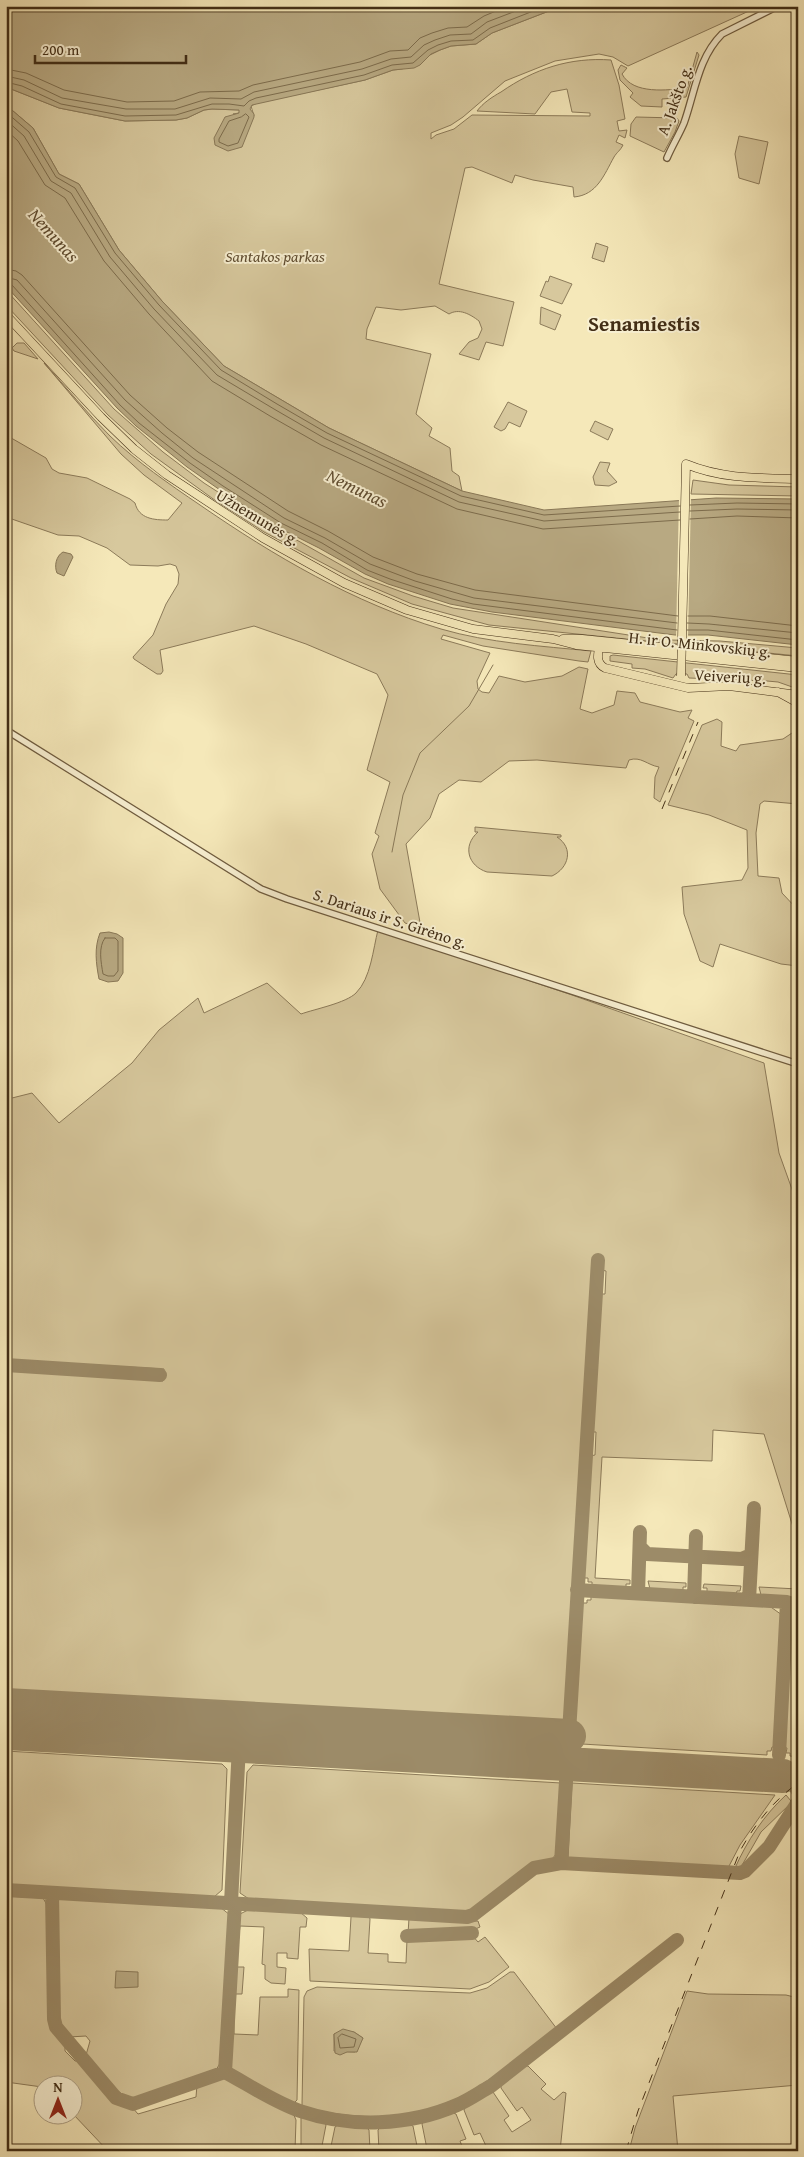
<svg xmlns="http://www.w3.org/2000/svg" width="804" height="2157" viewBox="0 0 804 2157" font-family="'Gentium Book Plus',serif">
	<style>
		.green { fill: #d7c89d; stroke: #8c7b5a; fill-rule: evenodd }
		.water { fill: #b8a982; stroke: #897857 }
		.pier { fill: #f5e8b9 }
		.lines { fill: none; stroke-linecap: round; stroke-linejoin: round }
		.shore { stroke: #7d6c4c; stroke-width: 1 }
		.stream { stroke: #897857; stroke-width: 1 }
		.taxiway { stroke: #9c8b68; stroke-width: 14 }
		.runway { stroke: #9c8b68; stroke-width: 34 }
		.tertiary-casing { stroke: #6f5c3f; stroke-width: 8 }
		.primary-casing { stroke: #422e16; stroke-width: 9 }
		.tertiary { stroke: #f8f0d2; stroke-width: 5.5 }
		.primary { stroke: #f5e8b9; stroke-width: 8 }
		.rail { stroke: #422e16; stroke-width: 1; stroke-dasharray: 9 9; stroke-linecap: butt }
		.primary-bridge-casing { stroke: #422e16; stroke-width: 9; stroke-linecap: butt }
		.primary-bridge { stroke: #f5e8b9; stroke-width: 8 }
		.labels { text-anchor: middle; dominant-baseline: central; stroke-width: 4; stroke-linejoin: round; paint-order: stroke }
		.street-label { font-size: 16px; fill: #422e16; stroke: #f8f0d2 }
		.park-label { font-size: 16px; font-style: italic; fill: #604d31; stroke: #f8f0d2 }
		.water-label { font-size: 18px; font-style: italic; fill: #604d31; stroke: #f8f0d2 }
		.district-label { font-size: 21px; font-weight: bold; fill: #422e16; stroke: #f8f0d2 }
	</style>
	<rect width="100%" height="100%" fill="#f5e8b9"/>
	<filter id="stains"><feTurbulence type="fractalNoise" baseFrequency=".004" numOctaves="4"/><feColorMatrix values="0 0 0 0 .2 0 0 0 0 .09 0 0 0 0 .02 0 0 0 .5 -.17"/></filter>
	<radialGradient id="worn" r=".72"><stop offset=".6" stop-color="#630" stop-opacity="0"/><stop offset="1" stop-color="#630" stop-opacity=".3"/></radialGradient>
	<path class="green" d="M562,6H760L628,66L613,57L599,54L555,61L505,81L463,117L451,125L431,133V139L436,135L454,129L472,115L590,116V113L572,112L567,89L551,92L535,114L477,111C483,103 492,97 501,92C534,69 570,57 611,60L619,85L625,119L617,121L619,131L627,130L625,138L619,135L616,142L623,145C620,151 617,152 614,157C604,175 597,195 574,197L573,187L533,180L515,175L512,183L472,167L465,168L439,284L514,302L503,346L486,342L479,360L459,354L469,342L478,338L482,329L479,321C470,314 459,308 449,314L435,306L401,310L376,307L367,329L366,339L431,354L416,414L432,428L429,436L450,448L452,471L459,476L462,491L329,428L224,366L162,301L119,250L79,184L59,174L33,128L6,105V87L59,108L125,121L176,120L187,118L204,110L212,109L240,110L239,113L233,114L254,116L251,106L257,103L365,80L393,70L402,69L440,50L451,46L476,44L492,33Z
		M697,52L699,55L686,97L662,99V107L641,106L630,97L633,93L620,80L618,70L621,65L627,68L622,74C633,95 668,90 687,88Z
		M636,117L677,118L679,121L675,132L664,152L630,136L631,124Z
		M739,136L768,142L759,184L739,178L735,154Z
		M596,243L608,247L604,262L592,258Z
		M550,276L572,284L562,304L540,296L546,281L548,282Z
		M6,290L114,409L163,452L204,483L263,521L364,578L413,596L453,608L661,640L665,643L489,625L412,604L351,578L264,532L216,501L151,454L108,415L6,305Z
		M541,307L561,315L555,330L540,324Z
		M17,343H24L38,359L14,351L12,348Z
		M44,363C66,387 87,413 110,436C137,462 169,484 200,505C274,556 354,603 441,629C489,643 541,646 591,651L588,662L579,661L483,646L443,635L441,639L490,653L477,681L478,689L482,692L489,693L499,676L525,682L562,676L579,667L588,669L580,709L592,713L614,705L617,691L635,693L640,702L680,712L692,710L688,718L694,721L660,802L654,798L655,777L659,767C647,765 641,756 629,760L626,768L537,760L509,761L481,782L459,780L439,794L430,818L406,844L421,928L405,923L380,889L372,854L379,836L375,833L390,782L367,770L388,695L377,674L306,644L254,626L160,650L163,671L161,674H157L134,659L133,657L153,635L166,604L178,584L179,574L176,566L170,564L158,566L130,565L107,548L79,536L58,535L6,517V435L46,458L52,469L59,473L87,478L130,499L135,503C139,519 154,520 168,520L182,503L144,475L121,454Z
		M508,402L527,411L520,427L509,422L505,429L501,431L494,427Z
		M595,421L613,429L608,440L590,431Z
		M600,462L610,463L607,471L617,482L609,486L595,485L593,477Z
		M693,480L729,485L798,487V496L691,494Z
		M669,640L720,641L798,648V656L669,643Z
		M613,655L798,675V689L778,682L767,681L689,678L687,674H676L673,678L645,669L632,668V664L610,661V656Z
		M717,719L722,722L721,746L736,751L740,745L783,739L798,729V804L764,801L760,804L756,833L758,876L779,878L782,893L798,910V966L781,964L720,944L713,967L700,961L684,914L682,887L742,880L748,868L747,830L709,815L668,805L702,725Z
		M475,827L561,835V837H557C574,848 569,868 552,876L487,872C468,866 462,846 478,832H475Z
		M378,930L572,995L764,1063L779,1153L798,1206V1543L764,1434L713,1430L712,1461L602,1457L595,1578L630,1580V1584H626V1588L592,1586V1582H588V1578H583L590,1456L595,1455L596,1432H592L600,1294H605L606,1271L602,1270V1258H594L564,1726L6,1694V1370L163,1381L164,1369L6,1360V1090L12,1098L32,1093L59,1123L132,1063L159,1030L198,998L204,1013L267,983L301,1014C315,1009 346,1003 356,993C371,978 373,949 378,930Z
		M648,1581L686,1583V1587H683V1591L650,1589Z
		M704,1584L741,1586L740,1591H737L736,1594L707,1592V1588H703Z
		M759,1587L798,1589V1757L790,1756V1753H786L787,1748L783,1747L792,1597L761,1595Z
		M591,1595L768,1605L782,1615L774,1747H772L771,1751H767V1755L582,1744V1741L577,1740V1736H574L582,1603H587V1600H591Z
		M6,1751L222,1764L227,1769L222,1890L214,1897L6,1886Z
		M253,1765L561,1783L557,1853L552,1859L540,1862L528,1868L467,1912L249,1899L240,1893L247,1772Z
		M572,1783L775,1795L740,1845L728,1868L568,1859Z
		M786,1795L791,1801L790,1804L761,1832L741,1867L735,1868C747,1841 764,1815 786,1795Z
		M6,1896L43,1898L47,1905L51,2024L65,2045V2051L75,2061H79L116,2102L132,2107L138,2114L196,2097L197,2085L218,2078L227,2079L293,2113L296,2120L295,2151H108L73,2114L72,2084H42V2087L6,2082Z
		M59,1898L220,1907L230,1915L222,2060L216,2070L136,2098C118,2100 97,2068 86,2055L90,2041L86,2036L69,2037L59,2021L56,1905Z
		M250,1909L300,1912L307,1918L306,1927H300L298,1959L287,1958V1953H277V1967L286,1968L285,1984L271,1983L265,1979V1965L262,1964L264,1927L240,1926L238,1944L240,1914Z
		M354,1914L369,1916L370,1919L368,1953L388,1954V1962L406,1963L407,1939L472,1935L478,1942L485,1937L509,1967L489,1982L470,1989L310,1981L309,1949L349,1951L351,1917Z
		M409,1918L474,1921H478L480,1927L471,1931L408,1934Z
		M236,1967H244L242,1994H235Z
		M510,1972H514L557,2029C527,2051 497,2077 464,2095C414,2122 357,2121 303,2107L302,2105L304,1997L307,1991L317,1987L470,1993L487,1988ZM354,2032L363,2038L355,2052L334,2051V2034Z
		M288,1989L299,1990L297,2100L293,2104L236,2074L231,2070L234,2010V2034L258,2035L260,1997H288Z
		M687,1991L708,1994L786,1995L798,1998V2085L673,2096L678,2151H629L635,2128Z
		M523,2066H528L546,2084L541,2089L554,2100L563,2092L566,2093L560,2151H476L486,2146L480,2133L474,2135L464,2110L466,2105L490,2091L493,2092L509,2116L504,2120L512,2132L531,2120L522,2107L517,2111L501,2088V2083Z
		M450,2112L456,2114L466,2139L460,2141L464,2151H421L427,2149L422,2124L426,2120Z
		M304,2116L322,2121L326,2125L321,2151H301V2118Z
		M339,2124L366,2127L369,2130L370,2151H330L335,2127Z
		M408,2124L413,2126L418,2151H379L378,2130L381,2127Z"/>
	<path class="water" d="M6,6H562L492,33L476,44L451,46L440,50L431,54L420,65L414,68L393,70L365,80L252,105L250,109L254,114V117L242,147L228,151L215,145L214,138L225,117L239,113V110L212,109L204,110L187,118L176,120L125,121L59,108L6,87Z
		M6,105L33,128L59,174L79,184L119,250L162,301L224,366L329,428L462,491L544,510L716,498L798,499V645L708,635H675L492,612L450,604L388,584L365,574L319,548L279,528L220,490L187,467L136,426L117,408L6,286Z
		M63,552L71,554L73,557L64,576L57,573C54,566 56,556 63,552Z
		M109,932L117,934L123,938V973L118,981L108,982L99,979C96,963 94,948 100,933Z
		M116,1971L138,1972V1987L115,1988Z
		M343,2029L354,2032L363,2038L357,2052H347L340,2055L335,2053L334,2034Z"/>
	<path class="pier" d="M691,497L688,637H676L679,498Z"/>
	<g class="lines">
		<path class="shore" d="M6,69L26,73L64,90L127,102L174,101L200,92L239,91L253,85L360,62L390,51L408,50L420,38L432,33L448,28L467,27L484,16L508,6
			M6,76L24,80L62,98L126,109H175L210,98L241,99L254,92L362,69L391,59L411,57L424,45L435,40L450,35L471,34L487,22L529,6
			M6,82L22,86L61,104L125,116L176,115L212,104H229L244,106L249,101L256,98L364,75L392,65L413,63L428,50L438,45L451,41L473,40L490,28L546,6
			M6,112L29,132L56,177L75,188L115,253L159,305L221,370L277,404L327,433L461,496L544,515L680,506
			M246,114L249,117L238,143L228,146L219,142V139L229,121L241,117Z
			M6,120L24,136L51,181L71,193L110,257L154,309L217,375L274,409L324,438L459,502L544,521L680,512
			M6,130L18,141L45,185L65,198L104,261L149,314L212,381L270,416L321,445L457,509L543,529L680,520
			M6,269L16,271L22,275L130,395L167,428L198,452L288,511L328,531L373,557L417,574L475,590L678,616
			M6,277L17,280L125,400L162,433L193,458L284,518L325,538L370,564L415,581L474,598L677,623
			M6,283L12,285L120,405L139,423L190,463L223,486L281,523L322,543L367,570L390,579L452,599L473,604L677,630
			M690,505L737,503L798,504
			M690,511L737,509L798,510
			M690,519L737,516L798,518
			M688,616H710L798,626
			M687,623L709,624L798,633
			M687,630H708L798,640
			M105,938H115L118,941V971L114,976H108L103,974C101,962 98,947 105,938Z
			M342,2034L356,2039L354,2047L340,2048L338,2038Z"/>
		<path class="stream" d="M392,852L403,795L420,753L469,706L493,665"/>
		<path class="taxiway" d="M6,1365L160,1375
			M641,1548L647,1554L742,1559L751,1555
			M577,1590L787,1602L779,1755
			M638,1593L640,1532
			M694,1597L696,1536
			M749,1600L754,1508
			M783,1776L793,1783L798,1791
			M561,1863L598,1260
			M6,1890L467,1917L473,1915L534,1868L561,1863L740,1873L745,1871L769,1847L798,1802
			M52,1893L54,2019L56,2027L116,2098L133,2104L225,2072L235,1903
			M231,1903L239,1746
			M407,1936L472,1933
			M225,2072C249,2085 274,2102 300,2111C350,2128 409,2126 457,2105C469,2100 480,2092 491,2086L677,1940"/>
		<path class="runway" d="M6,1705L569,1736
			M6,1733L783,1776"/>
		<defs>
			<path id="tertiary" d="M667,158C672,146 679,135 684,123C695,92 698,58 722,34L778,6
				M6,730L261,889L287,899L798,1064"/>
			<path id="primary" d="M6,315L101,417L134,449L167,475L263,538L344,583L407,610L473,629L553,639L576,645L798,668
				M563,639H582L798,661
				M682,639L686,464C722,479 759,478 798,479
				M600,643C598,653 595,663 605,668L688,688L729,686L798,695
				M778,692L798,703"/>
		</defs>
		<use href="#tertiary" class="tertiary-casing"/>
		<use href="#primary" class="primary-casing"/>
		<use href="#tertiary" class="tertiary"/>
		<use href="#primary" class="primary"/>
		<path class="rail" d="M662,809L698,722
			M626,2151L638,2111L740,1851C755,1824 773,1801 798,1783"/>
		<defs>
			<path id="primary-bridge" d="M681,676L682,639"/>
		</defs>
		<use href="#primary-bridge" class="primary-bridge-casing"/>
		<use href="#primary-bridge" class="primary-bridge"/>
	</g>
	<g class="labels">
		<g class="street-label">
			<text transform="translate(674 100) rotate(-70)">A. Jakšto g.</text>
			<text transform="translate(258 517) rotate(31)">Užnemunės g.</text>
			<text transform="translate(700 644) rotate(6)">H. ir O. Minkovskių g.</text>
			<text transform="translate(730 676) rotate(3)">Veiverių g.</text>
			<text transform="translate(390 918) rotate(18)">S. Dariaus ir S. Girėno g.</text>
		</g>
		<g class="park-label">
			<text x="275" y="256">Santakos parkas</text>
		</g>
		<g class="water-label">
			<text transform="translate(54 235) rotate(48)">Nemunas</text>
			<text transform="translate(357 488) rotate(26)">Nemunas</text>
		</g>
		<g class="district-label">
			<text x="644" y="323">Senamiestis</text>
		</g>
	</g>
	<rect width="804" height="2157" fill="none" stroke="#f5e8b9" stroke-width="25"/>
	<rect x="8" y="8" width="789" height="2142" fill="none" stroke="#422e16" stroke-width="2.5"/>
	<rect x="12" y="12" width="779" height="2132" fill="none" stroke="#422e16"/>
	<g transform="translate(58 2100)"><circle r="24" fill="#f8f0d2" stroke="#afa287"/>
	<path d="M0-4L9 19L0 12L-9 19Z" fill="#8f2418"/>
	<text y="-8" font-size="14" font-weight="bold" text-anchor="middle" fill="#422e16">N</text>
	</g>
	<path d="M35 55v8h151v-8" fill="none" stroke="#422e16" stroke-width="2.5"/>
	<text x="42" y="55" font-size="15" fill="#422e16" stroke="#f8f0d2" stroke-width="4" paint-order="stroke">200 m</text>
	<rect width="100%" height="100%" filter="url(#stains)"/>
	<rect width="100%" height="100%" fill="url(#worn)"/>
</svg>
